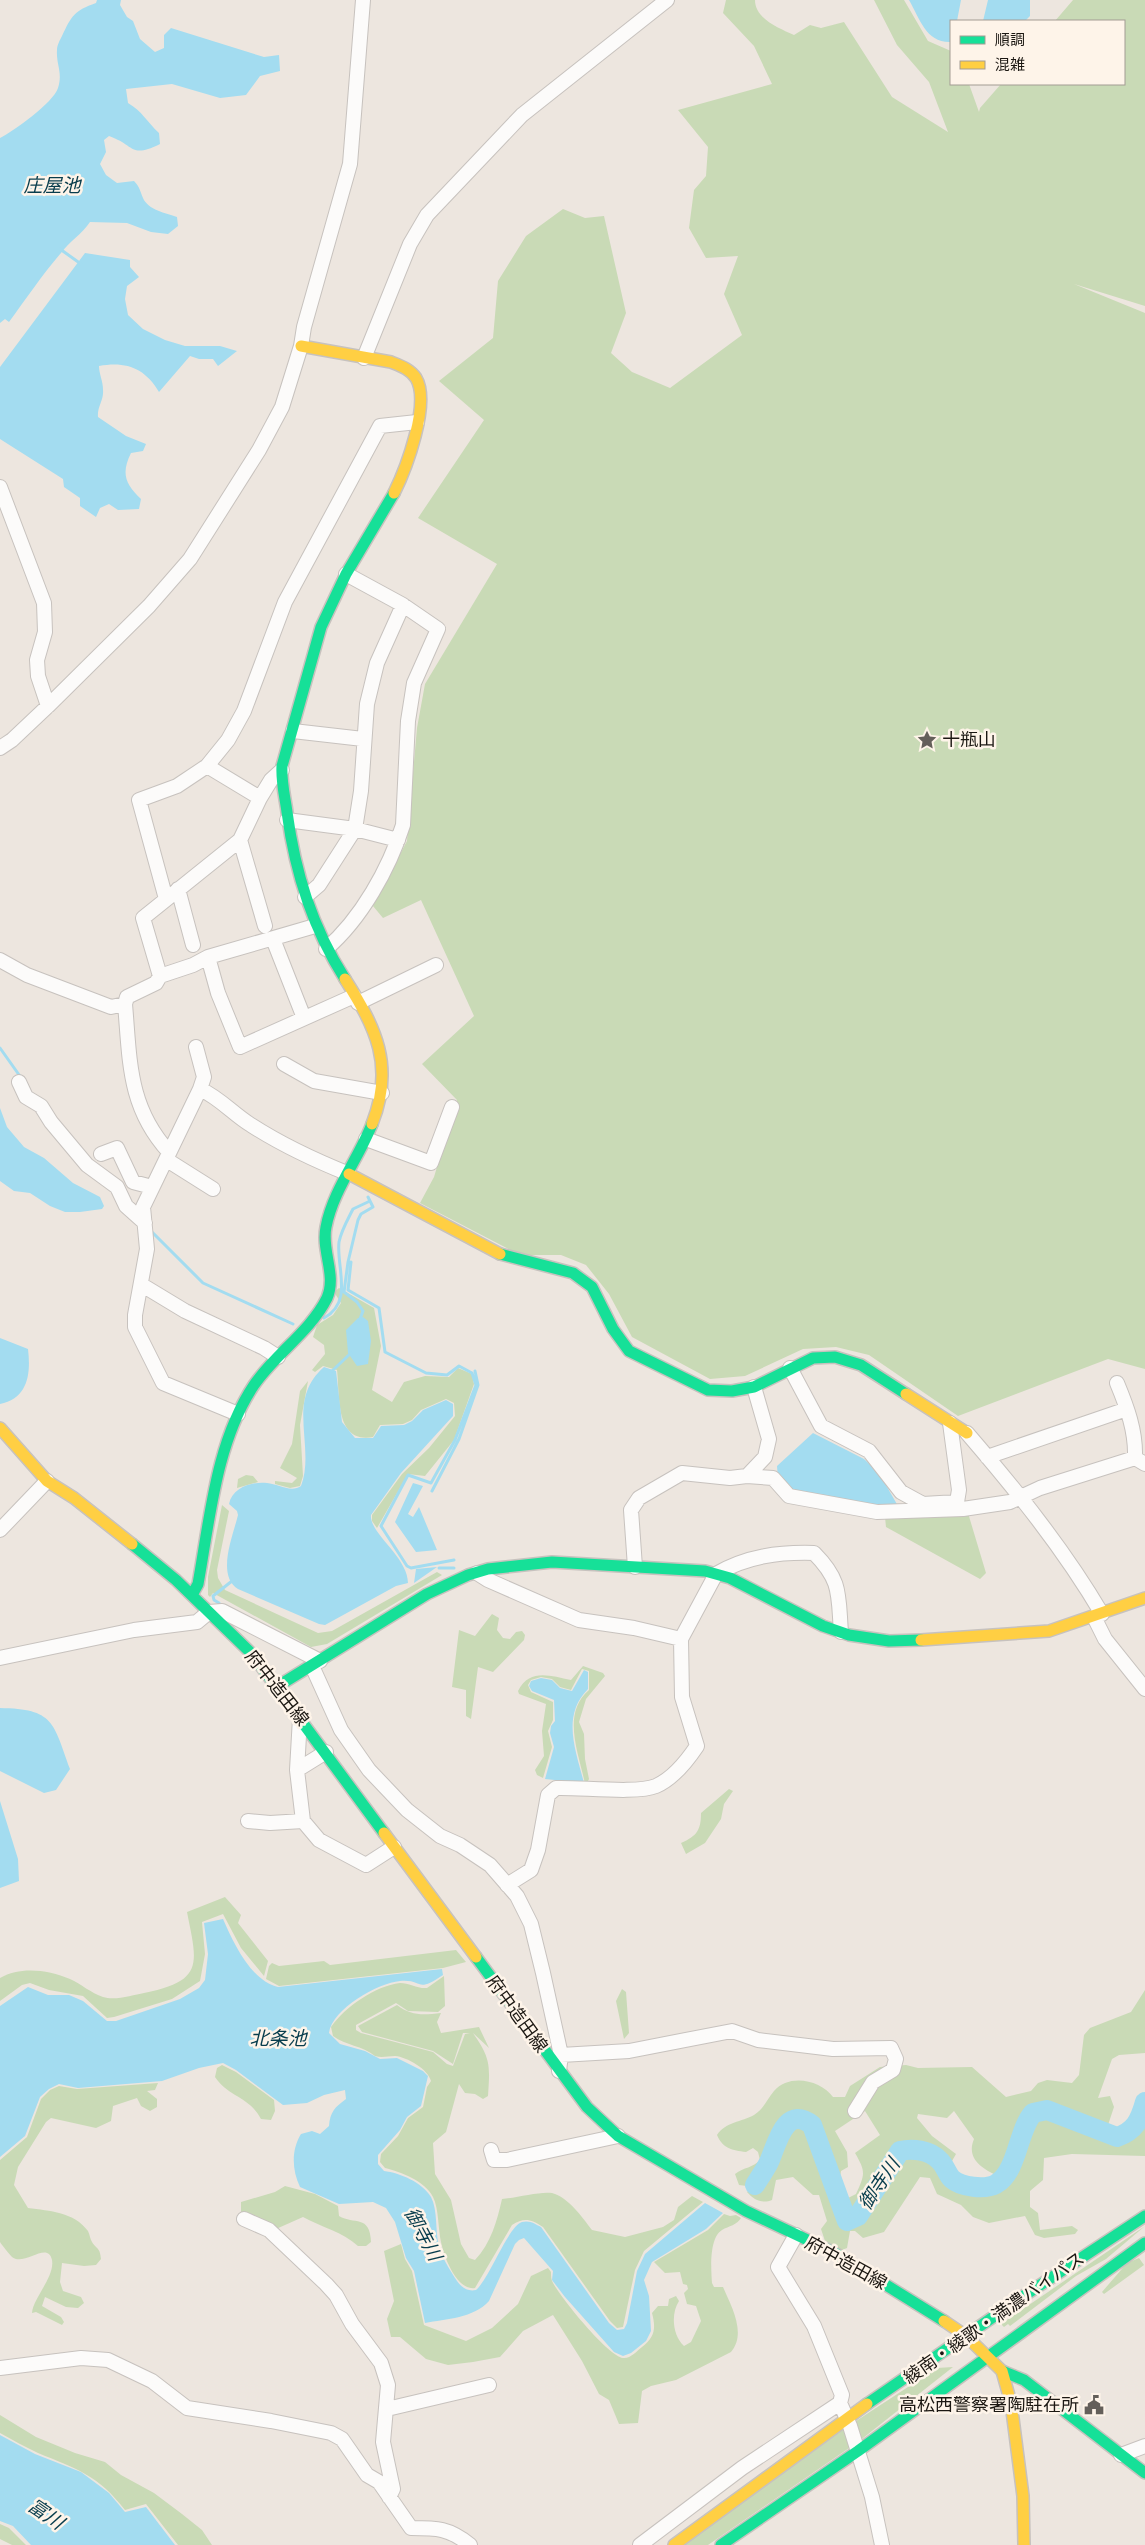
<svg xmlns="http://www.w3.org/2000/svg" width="1145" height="2545" viewBox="0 0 1145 2545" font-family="Montserrat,'Noto Sans JP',sans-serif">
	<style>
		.green { fill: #c9dab6; fill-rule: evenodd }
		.water { fill: #a3dcf0 }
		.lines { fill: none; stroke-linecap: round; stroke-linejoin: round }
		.stream { stroke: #a3dcf0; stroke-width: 3 }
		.river { stroke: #a3dcf0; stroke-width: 20 }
		.street-casing { stroke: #c7c2be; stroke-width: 16 }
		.fast-casing { stroke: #c7c2be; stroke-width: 14 }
		.slow-casing { stroke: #c7c2be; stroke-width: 14 }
		.street { stroke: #fcfbfa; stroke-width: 14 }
		.fast { stroke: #16e098; stroke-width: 11 }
		.slow { stroke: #ffcf43; stroke-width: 11 }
		.labels { text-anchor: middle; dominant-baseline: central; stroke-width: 5; stroke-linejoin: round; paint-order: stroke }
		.poi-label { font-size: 18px; fill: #1b1712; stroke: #fef4e9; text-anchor: start }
		.street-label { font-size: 18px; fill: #1b1712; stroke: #fef4e9 }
		.water-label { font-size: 19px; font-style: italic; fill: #083d4d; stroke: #fef4e9 }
	</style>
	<rect width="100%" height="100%" fill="#ede6df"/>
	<path class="green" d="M726,0H755C755,19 779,28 794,35L810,25L821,28L844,22L892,97L948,132L929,82L897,45L874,0H904L928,41L951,51V84H969L979,112L980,108L1001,84H1124V21H1055L1073,0H1145V306L1074,284L1145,313V1369L1108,1359L958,1416L869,1355L836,1347L803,1349L745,1376L710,1379L632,1337L609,1294L586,1265L561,1255H520L420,1203L434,1177L457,1100L422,1064L474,1016L421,900L383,918L373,906L407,841L417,728L425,684L497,564L418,518L484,420L439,381L493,338L498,281L526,236L563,209L585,218L604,216L626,313L611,353L632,372L670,388L742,335L724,294L738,256L706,258L689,228L694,190L706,176L708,147L678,110L772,84L754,46L723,13Z
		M339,1288L374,1308L381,1346L372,1390L392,1402L404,1382L425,1376L449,1377L458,1368L472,1374L474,1384L454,1440L425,1476L408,1474L377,1528L372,1521V1515L402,1474L429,1448L455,1416L454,1403L446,1399L421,1410L412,1420L403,1424L380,1425L373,1437C335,1444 340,1396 337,1370L323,1366L315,1372L312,1370L325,1354L324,1345L313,1337L317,1325L333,1315L341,1303L334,1292Z
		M308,1381L300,1425L303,1476L300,1486L290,1488L275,1484V1481L292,1483L297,1478L280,1468L292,1444L300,1391Z
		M246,1475L253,1476L258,1482L237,1488L238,1479Z
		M222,1505L229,1511L217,1570L218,1578L225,1590L318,1633L332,1631L437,1572L442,1575L327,1644L311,1647L213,1593L210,1597L208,1595V1577Z
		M968,1513L986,1573L980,1579L886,1527L885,1517Z
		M492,1614L499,1618L497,1630L503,1638L510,1639L516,1632L522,1631L525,1635L524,1640L493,1672L478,1667L471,1719L466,1716V1690L452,1687L459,1630L475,1636Z
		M583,1666L603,1673L605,1676L586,1699L579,1722L584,1734L585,1759L589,1779L587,1783L585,1784C579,1753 561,1714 589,1690V1671L582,1669L571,1690L560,1687L552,1679L541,1677L531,1680L528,1685L531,1692L553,1702V1720L548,1731L552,1747L543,1778L537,1775L535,1770L544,1756L542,1731L546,1704L519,1694L518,1691C530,1668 550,1676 571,1680Z
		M729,1789L733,1791L724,1804L721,1819L705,1843L686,1854L681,1843C697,1836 701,1830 701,1813Z
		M225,1897L241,1915L238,1923L268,1961L264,1976L241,1948L223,1914L202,1922L205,1954L200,1981L172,1999L114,2017L107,2018L83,1996L49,1990L30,1983L22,1985L0,2001V1978C21,1966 48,1970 70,1979C81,1984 91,1993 103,1997C115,2001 133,1995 144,1993C205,1981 197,1963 187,1912Z
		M456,1950L466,1962L443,1968L279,1986L266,1979L269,1966L272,1963L279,1966L324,1961L330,1965Z
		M444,1976L445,2006L438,2012L408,2011L396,2003L356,2025V2030L361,2033L433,2052L447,2064L453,2066L465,2034L470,2033H463L453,2064L433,2051L362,2032L358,2026L397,2005C411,2016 423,2015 441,2013L437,2022L441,2033L479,2027L489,2048L473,2033C491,2059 490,2065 488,2096L483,2099L475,2094L465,2093L459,2084L446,2132L433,2143L435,2174L451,2200L461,2244L469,2258L475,2260C491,2243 497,2221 502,2199C515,2198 541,2191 552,2193C568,2197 583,2218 592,2230L625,2237L663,2227L674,2220L678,2207L692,2196L703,2202L644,2251L635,2270L623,2327L617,2328L610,2321L543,2227C531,2219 524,2217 512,2225L475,2288C457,2291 444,2257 441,2242C438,2229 439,2209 433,2197C425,2181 401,2172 385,2168L380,2162L381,2154L398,2136L408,2118L423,2107L427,2087L431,2081C428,2069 407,2057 395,2056C388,2056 382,2058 375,2056C362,2045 346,2046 333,2036L331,2027C345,2007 375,1986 400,1983C409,1983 418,1989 427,1988Z
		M622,1989L626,1992L629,2033L624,2039L616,2001Z
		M1145,1990V2053L1119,2055L1112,2059L1098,2098L1110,2096L1114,2107L1106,2131C1082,2122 1035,2091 1021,2124C1017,2134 1016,2145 1013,2154C1010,2161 1006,2168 1002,2175L998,2176C981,2168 966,2158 974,2139L954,2111L947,2118L918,2114L917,2118L932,2136L956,2154L948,2168C940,2156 934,2152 920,2149C872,2138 881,2214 848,2217L813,2124C777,2093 771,2173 747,2186L739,2185L735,2174C744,2167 753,2168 760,2160L758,2152L753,2148L746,2152C732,2150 723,2149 717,2135C725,2122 742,2122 754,2115C764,2109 767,2099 774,2091C789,2073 821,2080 833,2097H845L850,2086L880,2067L906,2065L918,2068L972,2067L1006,2097L1031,2091L1038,2083L1047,2080L1072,2083L1079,2075L1084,2035L1090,2028L1131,2012ZM865,2111L880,2135L855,2153C866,2172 865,2174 856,2194L848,2198L840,2178L841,2171L848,2167L847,2152L835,2131Z
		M222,2065L236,2072L274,2100L275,2111L271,2120L261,2119C249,2096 228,2097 215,2077L217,2068Z
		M158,2083L155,2090L147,2091L157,2099V2107L150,2111L141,2106L137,2098L113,2106L111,2121L96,2128L51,2118L46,2122L18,2167L14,2185L28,2208C50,2211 74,2212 88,2231C90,2235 90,2239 92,2242C97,2250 100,2247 101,2259L96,2265L84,2266L62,2263L60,2282L63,2291L81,2297L84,2303L78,2308L66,2307L45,2297L42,2306L61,2317L64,2322L62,2325L36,2312L32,2313C33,2298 55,2277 52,2260C48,2240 24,2267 12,2257C9,2254 2,2245 0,2242C0,2235 0,2173 0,2160L27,2137L41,2099L50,2090L59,2086L77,2089Z
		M1145,2110V2156L1072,2154L1044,2158L1043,2180L1030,2191V2207L1038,2213L1040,2230L1072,2226L1078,2230L1075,2234L1044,2238L1035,2235L1025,2216L989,2223L973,2217L961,2205L937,2194L930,2178L920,2177L884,2232L863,2238L855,2231H850L847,2248L842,2250L825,2241L821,2229L827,2221L819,2195H813L793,2177L776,2180L772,2200C762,2204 754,2200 747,2192C775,2176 771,2136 797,2120L804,2122L810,2127L840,2216L846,2223L860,2218L901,2154C933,2144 935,2168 954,2184C1042,2209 1002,2114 1047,2112L1117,2140C1133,2134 1140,2127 1145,2110Z
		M285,2186L315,2194L338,2206L339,2216C354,2225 370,2214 371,2242L366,2246H358C343,2232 321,2227 303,2217L276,2229L241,2212V2202L275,2192Z
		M724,2214L730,2216L736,2215L741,2218C737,2225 729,2226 722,2230C709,2238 711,2269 712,2283L714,2287H723C731,2306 747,2333 731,2352L676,2380L651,2386L642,2391L638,2423L619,2424L609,2400L599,2394L582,2361L553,2315L523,2331L500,2357L473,2362L448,2365L426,2359L400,2337H391L387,2319L394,2301L384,2251L401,2244L405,2259L412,2271L424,2325L466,2341L492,2328L518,2304L531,2276L548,2268L551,2272C551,2276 551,2280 553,2283C561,2298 608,2356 623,2358C630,2359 637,2351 642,2347C655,2337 656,2328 652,2313L658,2306H668L669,2299L676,2296L679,2301C671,2313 672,2335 684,2346L691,2342L701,2321L696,2306L687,2304L684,2293L688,2289L687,2285L683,2284L680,2272L665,2273L654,2262L708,2230Z
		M1145,2226L1106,2259L1076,2276L1010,2326L1008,2324L1004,2327L1001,2324Z
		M1139,2258L1144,2265L1104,2294L1102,2292L1127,2263Z
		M953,2367L858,2442L853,2423L937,2368Z
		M0,2415L36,2437L75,2453L105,2462L121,2475L154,2493L182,2514L202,2530L212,2545H178L146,2504L125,2510C98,2475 77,2469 38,2453C25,2447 13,2440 0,2433Z
		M847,2427L852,2446L708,2545H684Z
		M0,2524L9,2528L26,2545H12L0,2539Z"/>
	<path class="water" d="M97,0H121L120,5L127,17L133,21L140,39L155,52L164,48V35L171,28L264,57L279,55L280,71L260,76L246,95L220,98L172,84L126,89L128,103C142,111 147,122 159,133L160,144C130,159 135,145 109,136L104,140L106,152L100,164L106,175L117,183L134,181C140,187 140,191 143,198C148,210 166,213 177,217L178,226L168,234L151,232L127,223L90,222C82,234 70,241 61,253C42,275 26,299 9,322L5,319L0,323V138C14,131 53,103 58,88C63,72 56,65 57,50C57,45 60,40 62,36C72,15 74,11 96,3Z
		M909,0H961L957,21H951V42C926,43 920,19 909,0Z
		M988,0H1030V16L1025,21H983Z
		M85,253L130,260V267L139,277L127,286L125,299L128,315L143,329L165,340L185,346H220L237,351L218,366L213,359H199L190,356L159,392C145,368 126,361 99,366C99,374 103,381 103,390C104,400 97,407 98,417L126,436L146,444L143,451L131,453C121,473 125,484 141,499L139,509L118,510L109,504L100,508L96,517L80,506V498L64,487L63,479L0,439V367Z
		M0,1108L7,1127L24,1147L44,1158L73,1183L100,1197L104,1206L102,1209L80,1212H65L50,1206L30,1193L14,1191L0,1181Z
		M363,1317L368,1321L371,1341L368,1364L357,1366L348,1353L346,1330L358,1318Z
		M0,1338L28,1349C31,1374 28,1398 0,1404Z
		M324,1367L336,1371L342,1422L355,1438H373L381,1426L404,1425L412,1421L423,1410L446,1400L453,1404V1416L401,1473L371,1515C369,1533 408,1557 408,1583L396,1586L325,1625L319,1624L238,1589C216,1575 233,1536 238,1515L237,1511L229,1504C232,1488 252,1481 267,1483C278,1484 291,1493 301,1486C316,1446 285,1401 324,1367Z
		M813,1433L864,1459L879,1473L898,1506L881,1508L792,1493L778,1479L777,1466Z
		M413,1483L423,1486L408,1514L413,1517L419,1507L437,1550L416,1552L395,1522Z
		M437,1567L414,1583L416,1569Z
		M584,1670L588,1672V1689C561,1716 576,1751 584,1783L545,1779L554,1747L550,1733L551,1726L555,1721L554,1700L532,1691L529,1686L531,1681L541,1678L552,1680L560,1688L572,1691Z
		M0,1708C54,1709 53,1722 70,1769L56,1790L44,1793L0,1771Z
		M0,1801L18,1859L19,1881L0,1888Z
		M223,1919C233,1942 251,1981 278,1987L442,1969L443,1975C415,1994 424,1979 400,1981C378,1983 332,2009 329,2033L340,2044L365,2051L380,2059L397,2058L423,2071L428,2076L421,2106L407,2117L400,2130L378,2155V2164L384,2171C400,2173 422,2182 431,2197C438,2210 435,2232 439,2246C442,2258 449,2268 455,2278C460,2286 466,2292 476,2290C490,2278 508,2226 522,2222C530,2220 535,2224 541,2227L609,2323L617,2330L624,2329L627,2323L637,2271L645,2254L705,2203L723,2213L706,2229L652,2262L644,2280L649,2296L651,2331L646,2341L631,2353L623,2356L614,2352L565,2297L552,2280L553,2271L524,2238L519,2240L515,2244L489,2301C474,2318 446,2319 425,2323L414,2271L406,2258L395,2222L386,2208L373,2202L339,2204L300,2187C292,2170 291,2150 301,2134L312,2131L320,2134L329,2126C330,2112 335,2107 346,2099L345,2090L324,2095L307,2103L283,2105L236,2070L223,2063L199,2068L162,2081L78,2088L59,2084L49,2089L40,2097L25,2136L0,2157V2006L28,1987L48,1995H69L83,2001L107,2021H116L180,1999L199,1988L205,1980L208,1954L204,1923Z
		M0,2435L35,2454L81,2472L109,2493L125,2512L146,2507L175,2545H31L13,2526L0,2521Z"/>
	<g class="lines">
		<path class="stream" d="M60,249L81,264
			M0,1048L22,1079
			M152,1232L203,1283L293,1324
			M351,1262L348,1290L379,1308L385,1352L426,1373L447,1375L459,1366L472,1373L476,1385L455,1440L431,1483L408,1475L381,1526L407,1566L411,1568L454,1560
			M324,1318C354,1302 336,1267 339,1242C341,1231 348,1219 353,1209L370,1201L368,1197
			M360,1319L363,1311L357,1302L344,1292L348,1262L358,1220L361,1214L373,1207L370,1201
			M332,1371L351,1353
			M432,1491L459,1439L478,1385L475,1371
			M439,1568H454
			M219,1603L214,1600L213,1596L232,1581"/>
		<path class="river" d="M755,2185C760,2177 765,2170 769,2162C777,2144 785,2104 812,2125L847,2221L858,2216L900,2151C912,2148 930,2150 939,2160C945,2165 947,2174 952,2179C961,2187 985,2190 996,2184C1018,2171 1017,2132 1033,2113L1047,2110L1117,2137C1135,2131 1140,2120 1145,2102"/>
		<defs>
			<path id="street" d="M364,358L410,244L427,215L522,115L667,0
				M0,487L44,603L45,632L37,660L38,676L48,706
				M293,731L363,739
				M0,748L12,740L48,706L149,606L190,559L259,450L282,407L301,346L304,327L350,164L363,0
				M207,766L260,798
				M287,820L355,829L398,840
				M240,840L265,926
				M178,889L193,945
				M305,897L319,885L355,829L361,791L367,704L377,663L403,605
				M166,899L139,800L177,786L207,766L228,740L244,711L285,602L380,426L417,422
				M273,939L304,1018
				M326,949C361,919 389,869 403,825L408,721L414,683L438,629L403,605L346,574
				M208,957L218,993L240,1047L354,996
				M0,960L27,975L111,1007L125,1004
				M160,976L193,965L208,957L315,926
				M358,1003L436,965
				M196,1047L204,1077L200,1089
				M284,1064L314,1081L382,1093
				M19,1082L26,1097L41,1106L51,1122L87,1165L117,1187L126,1206L145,1223
				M366,1139L431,1163L452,1107
				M169,1152C128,1107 130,1061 125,1004L127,997L156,983L160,976L143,918L240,840L260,798L271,780L282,770
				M101,1154L117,1148L133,1182L152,1187
				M167,1160L213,1189
				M142,1285L185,1311L264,1348L278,1357
				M790,1368L821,1426L869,1451L901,1492L923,1504L957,1502L959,1490L950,1423
				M1117,1383C1127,1407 1136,1431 1135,1458L1145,1464
				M238,1414L163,1383L135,1327V1315L147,1249L143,1207L200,1089C220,1098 233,1114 251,1125C282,1145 314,1160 349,1174
				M967,1433C1016,1490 1063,1548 1102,1614
				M987,1457L1127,1409
				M747,1476L773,1478L789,1496L877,1512L963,1509L1010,1502L1040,1488L1135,1458
				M0,1530L47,1481
				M635,1567L631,1510L639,1498L682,1473L730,1478L747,1476L765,1457L769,1439L754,1387
				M477,1573L488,1580L579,1620L634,1628L681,1639
				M1094,1617L1105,1639L1145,1689
				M0,1658L134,1630L197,1622L209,1612L222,1611L320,1661
				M312,1666L341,1730L369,1770L407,1810L440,1836L460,1845L490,1865L517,1896L531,1924L543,1973L561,2055L559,2071
				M300,1718L297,1770L326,1752
				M297,1770L303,1821L319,1840L366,1865L394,1847
				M248,1821L270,1823L303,1821
				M507,1885L531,1870L538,1850L548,1795L556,1788C580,1787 637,1794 656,1786C672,1779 687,1761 697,1746L682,1697L681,1639L716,1574C747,1556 779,1552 814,1553C842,1581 838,1595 841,1632
				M561,2055L629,2051L732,2031L758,2040L833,2049L891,2048L896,2059L893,2070L873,2082L855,2111
				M491,2150L494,2160H507L618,2136
				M244,2219L269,2230L326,2284L336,2295L352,2324L381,2363L388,2385L383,2442L393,2489L389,2497
				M796,2235L778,2267L814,2326L842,2395L840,2403L850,2426L872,2497L882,2545
				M0,2368L81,2358L108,2360L152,2381L187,2408L271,2421L331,2433L342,2439L367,2475L379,2482L411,2528C437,2528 449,2528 470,2545
				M387,2409L489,2385
				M1121,2455L1145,2446
				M640,2545L742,2468L840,2403"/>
			<path id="fast" d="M345,979C312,927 295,873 287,812C285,797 281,782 282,766L321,627L346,574L394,493
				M500,1254L573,1273L592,1287L613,1329L629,1351L708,1390L732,1391L754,1387L813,1358L835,1357L861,1365L906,1394
				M132,1544L176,1580L252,1654L384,1833
				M192,1595L198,1584C210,1518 216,1442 254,1385C275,1354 310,1332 327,1298C337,1275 321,1251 326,1227C333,1190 359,1158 372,1124
				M278,1686L427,1594L468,1575L488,1569L552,1562L705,1571L730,1578L823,1626L849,1635L889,1641L921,1640
				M476,1957L587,2107L618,2136L746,2211L833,2252L944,2321
				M1002,2371L1024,2380L1145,2473
				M867,2404L1025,2295L1145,2216
				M721,2545L858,2451L1145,2243"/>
			<path id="slow" d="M301,346L391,362C401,366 410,369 416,378C431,403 406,469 394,493
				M345,979C376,1028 395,1066 372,1124
				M349,1174L500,1254
				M906,1394L967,1433
				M0,1428L47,1481L74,1498L132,1544
				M921,1640L1049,1631L1145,1598
				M384,1833L476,1957
				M944,2321L966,2336L1002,2371L1011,2403L1023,2496L1024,2545
				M674,2545L867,2404"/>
		</defs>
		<use href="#street" class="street-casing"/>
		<use href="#fast" class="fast-casing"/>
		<use href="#slow" class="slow-casing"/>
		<use href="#street" class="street"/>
		<use href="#fast" class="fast"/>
		<use href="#slow" class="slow"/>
	</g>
	<defs>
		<symbol id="sight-bare" viewBox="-9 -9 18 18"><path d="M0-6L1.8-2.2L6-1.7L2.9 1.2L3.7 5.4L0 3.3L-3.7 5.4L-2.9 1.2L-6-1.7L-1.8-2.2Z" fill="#645f5a" stroke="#fef4e9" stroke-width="2.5" paint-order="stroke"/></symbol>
		<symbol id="civic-bare" viewBox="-9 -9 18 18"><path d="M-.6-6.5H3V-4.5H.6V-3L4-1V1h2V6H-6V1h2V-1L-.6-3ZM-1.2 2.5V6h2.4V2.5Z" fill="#645f5a" stroke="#fef4e9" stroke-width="2.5" paint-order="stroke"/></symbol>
	</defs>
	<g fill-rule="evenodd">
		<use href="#sight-bare" x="913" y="726" width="28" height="28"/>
		<use href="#civic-bare" x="1080" y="2391" width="28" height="28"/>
	</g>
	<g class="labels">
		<g class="poi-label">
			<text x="942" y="740">十瓶山</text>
			<text x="1079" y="2405" text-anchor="end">高松西警察署陶駐在所</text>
		</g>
		<g class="street-label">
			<text transform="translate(277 1688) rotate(52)">府中造田線</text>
			<text transform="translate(517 2014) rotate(54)">府中造田線</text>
			<text transform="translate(846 2263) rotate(29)">府中造田線</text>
			<text transform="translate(994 2318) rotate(-35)">綾南・綾歌・満濃バイパス</text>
		</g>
		<g class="water-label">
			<text x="52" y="185">庄屋池</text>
			<text x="278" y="2038">北条池</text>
			<text transform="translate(879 2184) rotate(-56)">御寺川</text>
			<text transform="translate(423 2234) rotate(62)">御寺川</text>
			<text transform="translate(46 2514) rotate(34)">富川</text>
		</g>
	</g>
	<rect x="950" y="20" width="175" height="65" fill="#fef4e9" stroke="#a39c93"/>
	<rect x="960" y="36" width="25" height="8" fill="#16e098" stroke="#a39c93"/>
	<text x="995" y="45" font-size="15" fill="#1b1712">順調</text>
	<rect x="960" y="61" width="25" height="8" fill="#ffcf43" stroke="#a39c93"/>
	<text x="995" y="70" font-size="15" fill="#1b1712">混雑</text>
</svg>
